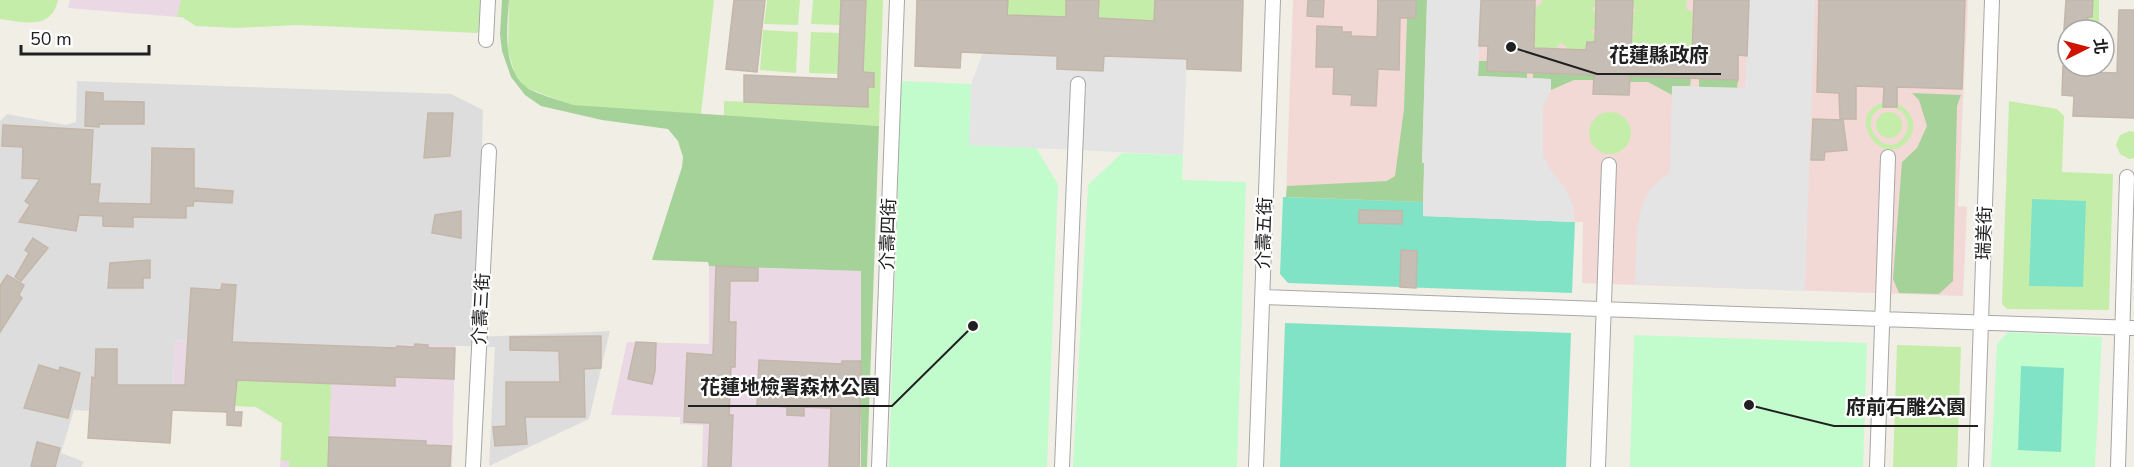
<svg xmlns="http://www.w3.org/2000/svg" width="2134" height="467" viewBox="0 0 2134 467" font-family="'Nunito Sans','Noto Sans TC',sans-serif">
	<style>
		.residential { fill: #dedddd }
		.commercial { fill: #f2d9d5 }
		.industrial { fill: #ead8e5 }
		.grass { fill: #c5edaa; fill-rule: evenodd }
		.forest { fill: #a5d299 }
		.park { fill: #c2fccc }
		.pitch { fill: #81e3c6 }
		.parking { fill: #e4e4e4 }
		.building { fill: #c6beb5; stroke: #c4b6a8; stroke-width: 1.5 }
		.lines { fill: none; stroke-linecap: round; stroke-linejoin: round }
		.street-casing { stroke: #a7a7a7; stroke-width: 16 }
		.street { stroke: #fff; stroke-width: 14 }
		.labels { text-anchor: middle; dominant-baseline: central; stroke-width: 4.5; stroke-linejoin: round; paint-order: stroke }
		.street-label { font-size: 18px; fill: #202020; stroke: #fff }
		.leader { fill: none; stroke: #202020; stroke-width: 2 }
		.callout-dot { fill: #202020; stroke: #fff; stroke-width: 2 }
		.callout-label { font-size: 20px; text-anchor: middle; font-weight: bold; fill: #202020; stroke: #fff; stroke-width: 4.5; stroke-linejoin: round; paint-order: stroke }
	</style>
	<rect width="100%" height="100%" fill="#f1eee6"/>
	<path class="residential" d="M77,81L451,94L483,110L476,337L610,331L589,419L489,466L495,347L397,344L396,348L175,340L172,408L127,413L74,410L61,453L84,462L81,467H0V121L7,114L66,125L76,122Z"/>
	<path class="commercial" d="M1293,0H1968L1958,206L1967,207L1963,296L1582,283L1583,222L1423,216L1286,197Z"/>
	<path class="industrial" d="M70,0H207L202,19L68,8Z
		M709,266L861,271V467H702L703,425L680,424V417L611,415L627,342L709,344Z
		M175,340L396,348L397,344L455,345L452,467H280L282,423L256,407L227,405L226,412L172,410Z"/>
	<path class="grass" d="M0,0H58C51,31 23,22 0,19Z
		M181,0H485L484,28L477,33L298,25L237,28L196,26L182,17H177Z
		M509,0H714L701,114L573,106L525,87L515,74L508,51Z
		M767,0H800L798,25L764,24Z
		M813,0H841L840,25L811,24Z
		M866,0H883L879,126L724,116V101L867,106L845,86L874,87V73L863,72Z
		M1008,0H1067L1066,17L1007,15Z
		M1099,0H1155L1154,21L1098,18Z
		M1543,0H1596V5L1592,9L1596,13L1595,28L1591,31L1595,35V42H1587L1586,50L1567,49L1566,46L1560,43L1556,49L1534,48L1535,7L1539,6Z
		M1633,0H1687L1686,8L1693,13L1692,54L1672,53L1668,47H1664L1660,53L1631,51V37L1635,33L1632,29V14L1636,11L1632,6Z
		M2086,0H2099V30H2086Z
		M763,30L798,32L796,73L760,70Z
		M811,32L840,33L839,74L809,73Z
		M1890,101C1907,105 1921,122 1909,139C1882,175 1838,108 1890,101ZM1890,106C1905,109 1914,125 1903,138C1882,163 1850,111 1890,106Z
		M2009,101L2057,109L2064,116L2062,172L2113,174L2109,310L2007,309L2002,304Z
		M1876 125a13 13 0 1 1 26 0a13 13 0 1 1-26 0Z
		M1589 133a21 21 0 1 1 42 0a21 21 0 1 1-42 0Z
		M2130,131L2134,132V158L2129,159L2120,154L2116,145L2120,135Z
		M1897,345L1961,347L1957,467H1893Z
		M222,380L331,384L328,467H289V461L281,460L282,423L256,407L235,406V399L226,400V412H222Z"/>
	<path class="forest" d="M502,0H509C507,27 502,66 525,86C532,93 562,101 573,105L879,126L867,467H861V271L709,266L708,262L652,260L682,167L683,157L678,141L668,129L602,120L541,106L525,95L511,77L502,51L500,34Z
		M1416,0H1427L1422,162L1452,164L1424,174L1423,202L1286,197L1287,186L1387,181L1395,176L1404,109L1407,18H1416Z
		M1479,61H1487V70L1527,72V78L1478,76Z
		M1533,73L1594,75V80H1574L1551,90V79L1533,78Z
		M1630,76L1691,78L1690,86H1673L1672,95L1648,82H1630Z
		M1699,79L1738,80L1737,88L1699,87Z
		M1912,93L1961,95L1957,106L1953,281L1939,294L1899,293L1893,279L1902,162L1917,148L1927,126L1919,100Z"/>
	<path class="park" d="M901,81L971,84L970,145L1036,148L1058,184L1047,467H889Z
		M1122,153L1183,155L1182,180L1246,182L1237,467H1073L1088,185Z
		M2008,332L2102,337L2095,467H1991L1997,344Z
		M1634,335L1867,343L1863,467H1630Z"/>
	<path class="pitch" d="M1283,197L1423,202V216L1575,222L1572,293L1288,283L1280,274Z
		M2032,199L2086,201L2083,287L2029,286Z
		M1285,323L1571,333L1566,467H1280Z
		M2021,366L2064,368L2061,452L2018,450Z"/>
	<path class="parking" d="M1427,0H1481L1478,76L1551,79V90L1543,108V154L1548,166L1566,189L1572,203L1575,222L1423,216L1424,163H1422Z
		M1749,0H1815L1805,291L1635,284L1637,228L1642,206L1649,190L1670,172L1672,86L1745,88Z
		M983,53L1057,56V69L1103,71L1104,56L1178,59L1187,53L1183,155L969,145L971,84Z"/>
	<path class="building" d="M734,0H765L757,72L726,69Z
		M841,0H866L863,72L874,73V87H868V107L744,102V75L838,79Z
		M917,0H1008L1007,15L1066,17V0H1099L1098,18L1154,21L1155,0H1243L1241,71L1187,69V59L1104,56L1103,71L1057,69V56L961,52L960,68L915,66Z
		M1308,0H1324L1323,17L1307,16Z
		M1378,0H1416V18H1400L1399,70L1378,69L1376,106L1351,105L1352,95L1333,94L1334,67H1316L1317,26L1342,27V32H1351V36L1377,37Z
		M1481,0H1535L1534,48L1586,50L1587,42H1595L1596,0H1633L1631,51L1692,54L1694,0H1749L1747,56L1738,55V80L1630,76L1629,95L1593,94L1594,75L1487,71L1488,46H1479Z
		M1819,0H1965L1962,89L1897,87V107H1883L1884,87L1856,86V119H1840L1839,93L1817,92Z
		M2066,0H2093L2092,17H2088L2087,30H2064Z
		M2119,10H2134V118L2073,116L2074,96L2062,95L2063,66H2086V72L2117,73Z
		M86,92L103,93V101L144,102V124H99V127L85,126Z
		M428,113H453L450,156L424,158Z
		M1813,119L1843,120L1847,150L1825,152L1824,160H1811Z
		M3,125L93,130L90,184H100L98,203L151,204L152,148L194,149V188L233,191L232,203L194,201L193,206H186V218L133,217V227L103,226V216L79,215L76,231L19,222L30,205L25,201L40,179L22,178L23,147L2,146Z
		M1359,210L1402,211V224L1359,223Z
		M461,211V238L432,233L435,215Z
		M33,238L48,248L21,281L15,277L29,253L25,250Z
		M1401,250L1417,251L1416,288L1400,287Z
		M150,260V278H143V288H108L110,263Z
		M716,266L758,268V281H730L729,322H736L735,367H731L729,415H733L731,467H708L710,423L684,422L687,353L713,355Z
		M7,275L24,285L19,295L22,298L0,332V286Z
		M222,284L236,285L232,342L396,348L397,346L414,347L415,344L428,345V348H455L454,379L395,377V386L237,380L234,412H242L241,426L227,425V412L172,410L170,443L88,438L92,377L95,378L96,349H117V385H185L191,288L221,290Z
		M601,336V368L584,369L585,417H525L527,444L495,446L493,427L506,426V382H560L559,351L510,350V337Z
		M636,342L656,343L655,371L652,384L628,379Z
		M759,360L842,364V361H861L859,467H829L831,408L804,407V416L787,415V407L757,405Z
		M39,365L59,371L60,367L80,373L68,418L24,408Z
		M329,437L426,441V445L451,446L450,467H328Z
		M37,442L60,448L55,467H31Z"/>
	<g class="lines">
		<defs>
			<path id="street" d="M486,40L488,0
				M1262,297L2134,328
				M473,467L489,151
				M879,467L897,0
				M1062,467L1078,84
				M1256,467L1273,0
				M1598,467L1609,165
				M1877,467L1888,157
				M1976,467L1992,0
				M2118,467L2127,177"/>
		</defs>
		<use href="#street" class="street-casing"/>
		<use href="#street" class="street"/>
	</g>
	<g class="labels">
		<g class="street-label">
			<text transform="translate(1264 233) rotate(-88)">介壽五街</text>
			<text transform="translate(1984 233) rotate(-88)">瑞美街</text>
			<text transform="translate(888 234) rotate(-88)">介壽四街</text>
			<text transform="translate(481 309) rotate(-87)">介壽三街</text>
		</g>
	</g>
	<path class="leader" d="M1511 47L1597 74H1721M973 326L892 406H688M1749 405L1834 426H1978"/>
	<g class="callout-dot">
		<circle cx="1511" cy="47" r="6"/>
		<circle cx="973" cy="326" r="6"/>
		<circle cx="1749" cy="405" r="6"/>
	</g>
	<g class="callout-label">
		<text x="1659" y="62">花蓮縣政府</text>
		<text x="790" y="394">花蓮地檢署森林公園</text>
		<text x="1906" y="414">府前石雕公園</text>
	</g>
	<g transform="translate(2086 48) rotate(84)"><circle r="28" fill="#ffffff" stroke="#a6a6a6" stroke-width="1.5"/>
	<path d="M0-4.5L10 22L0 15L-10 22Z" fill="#d01200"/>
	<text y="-9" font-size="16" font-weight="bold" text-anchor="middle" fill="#202020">北</text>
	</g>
	<path d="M21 45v9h128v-9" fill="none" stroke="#202020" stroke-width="3"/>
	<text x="30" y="45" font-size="18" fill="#202020" stroke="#ffffff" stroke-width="4.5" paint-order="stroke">50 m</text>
</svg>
